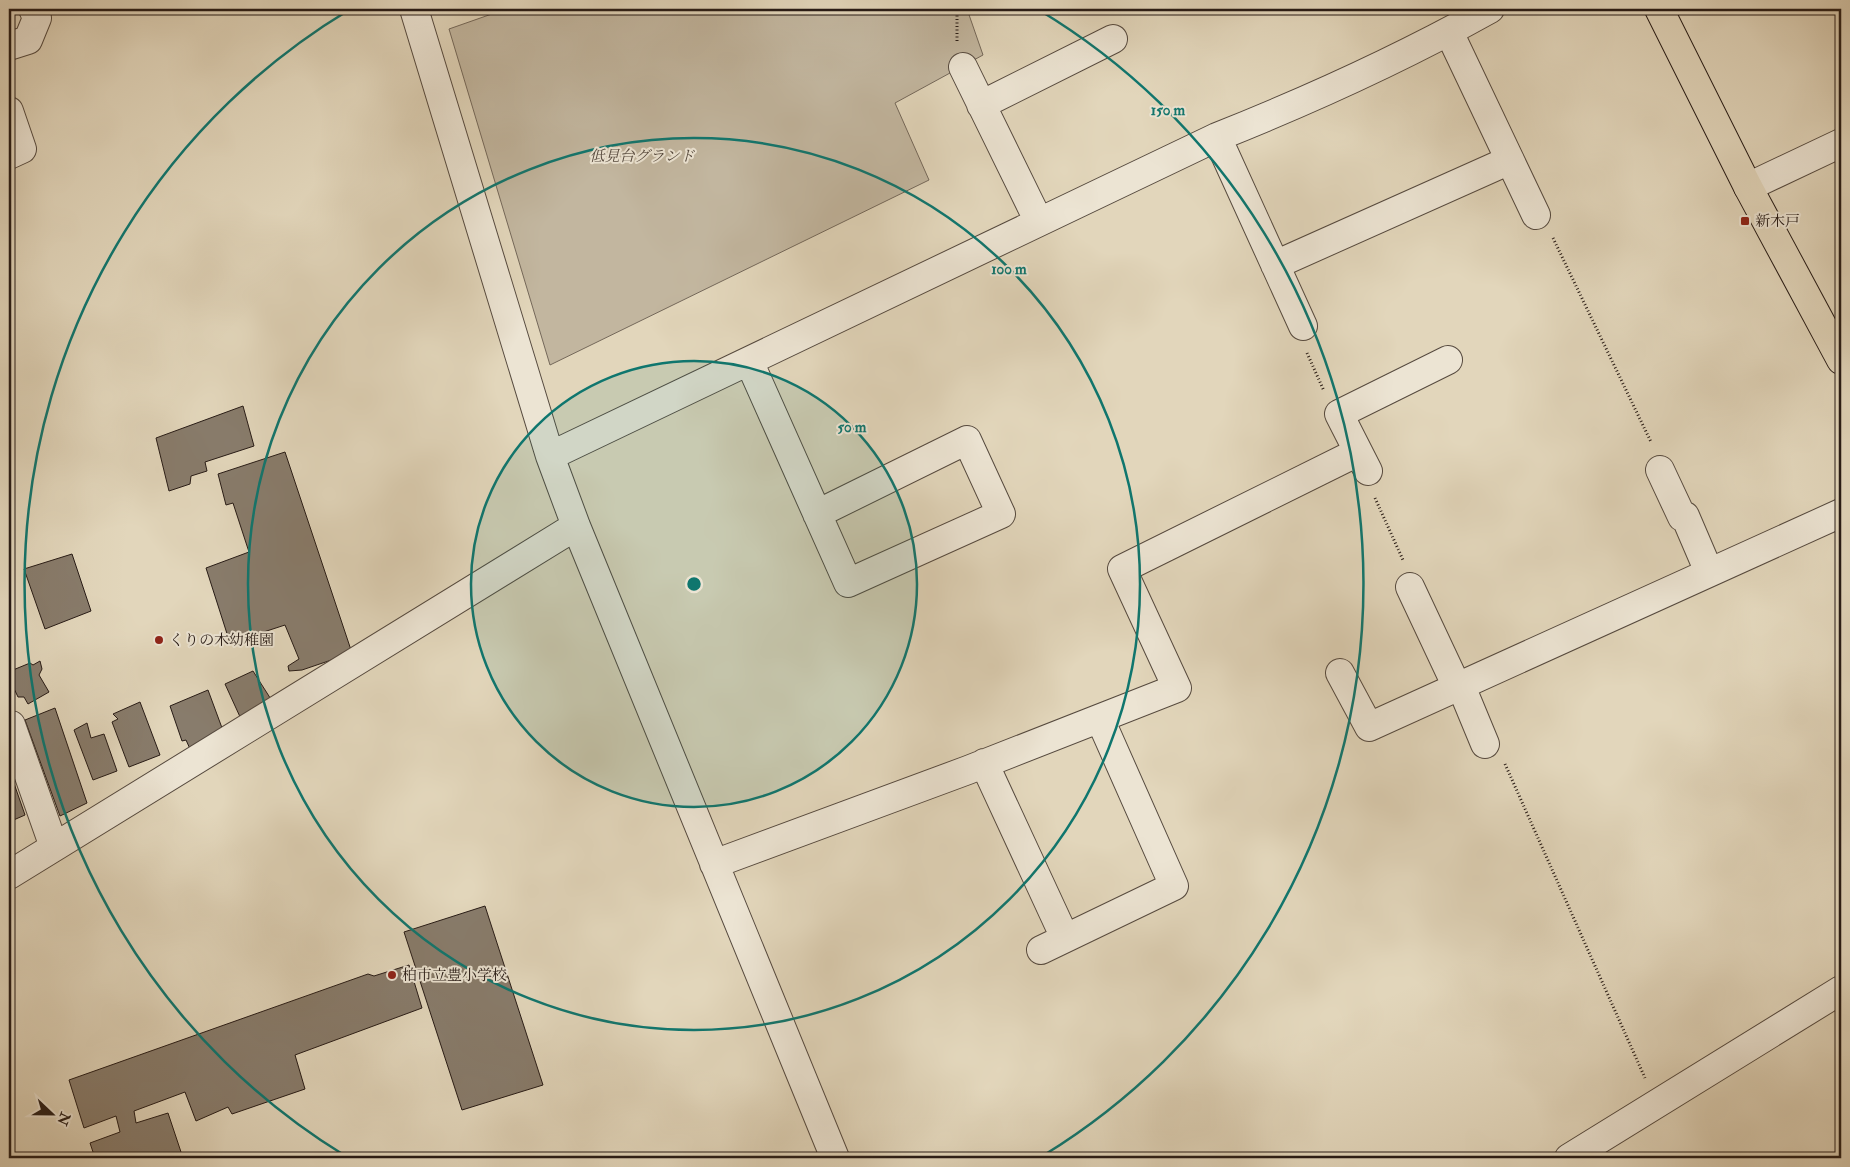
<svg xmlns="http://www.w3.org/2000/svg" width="1850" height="1167" viewBox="0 0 1850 1167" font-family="'IM FELL Double Pica','Noto Serif JP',serif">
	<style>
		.green { fill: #c2b69f; stroke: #74685a }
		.building { fill: #887c6c; stroke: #271b16 }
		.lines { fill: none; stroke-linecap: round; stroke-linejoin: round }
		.minor-casing { stroke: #564a3f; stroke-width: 30 }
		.major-casing { stroke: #271b16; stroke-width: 30 }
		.path { stroke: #271b16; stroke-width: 3; stroke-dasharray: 1 2.5; stroke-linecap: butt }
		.minor { stroke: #ece4d3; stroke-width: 28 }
		.major { stroke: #e2d6bb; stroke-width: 28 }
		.ring { fill: none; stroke: #0f766e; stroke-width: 2.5 }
		.poi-dot { fill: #8f2418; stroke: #ece4d3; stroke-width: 2 }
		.labels { text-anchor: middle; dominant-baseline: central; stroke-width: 4; stroke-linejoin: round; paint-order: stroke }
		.park-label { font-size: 15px; font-style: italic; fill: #564a3f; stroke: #ece4d3 }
		.poi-label { font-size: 15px; fill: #271b16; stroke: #ece4d3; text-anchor: start }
		.centre { fill: #0f766e; stroke: #ece4d3; stroke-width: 2.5 }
		.ring-label { font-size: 15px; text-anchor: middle; font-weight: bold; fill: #0f766e; stroke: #ece4d3; stroke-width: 4; stroke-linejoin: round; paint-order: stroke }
	</style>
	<rect width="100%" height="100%" fill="#e2d6bb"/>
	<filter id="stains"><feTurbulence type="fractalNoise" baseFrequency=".004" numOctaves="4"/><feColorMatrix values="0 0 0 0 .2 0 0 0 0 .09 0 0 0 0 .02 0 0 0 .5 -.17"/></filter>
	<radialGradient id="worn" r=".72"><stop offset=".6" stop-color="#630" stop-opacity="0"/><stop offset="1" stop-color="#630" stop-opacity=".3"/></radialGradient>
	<path class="green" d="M506,9H967L983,55L895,103L929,180L550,365L449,29Z"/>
	<path class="building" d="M243,406L254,446L205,462L207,471L191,476L190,484L169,491L156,438Z
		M285,452L352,653L302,670L289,671L288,666L299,659L285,625L230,643L206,568L249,552L233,503L226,505L218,474Z
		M72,554L91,611L45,629L24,569Z
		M40,661L42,669L39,675L49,692L28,704L24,697H18L9,678L14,677L13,670L30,663L33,665Z
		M253,671L274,704L241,719L225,684Z
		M208,690L225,736L191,751L186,740L182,741L170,706Z
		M140,702L160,755L129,767L112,722L118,719L113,714Z
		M55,708L87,803L60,816L25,720Z
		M87,723L91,738L104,734L117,771L93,780L74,730Z
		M9,769L25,815L9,822Z
		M485,906L543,1085L462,1110L404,932Z
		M409,965L422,1008L295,1055L305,1089L232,1114L228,1107L196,1121L185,1092L134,1111L136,1123L168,1113L183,1158H95L90,1143L120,1132L116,1116L84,1128L69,1080L368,974L374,976Z"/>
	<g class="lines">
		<defs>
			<path id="minor" d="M414,9L550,456L576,526L835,1158
				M1449,32L1536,215
				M9,46L28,40L37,18L33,9
				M963,67L1039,222
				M981,105L1113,39
				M9,111L22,149L9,155
				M1217,137L1303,326
				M1748,187L1841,143
				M1275,265L1510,160
				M749,361L848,583L1001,514L967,440L817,514
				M550,456L1217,137C1310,100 1402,58 1490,9
				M1660,470L1682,517L1685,516L1709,572
				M1368,471L1339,414L1448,360
				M1410,587L1457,687
				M1340,673L1369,727L1841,513
				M1461,686L1485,744
				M11,725L54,847
				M984,763L1065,938
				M714,864L968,770L1177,688L1122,569L1358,452
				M9,875L576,526
				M1041,950L1174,886L1100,719
				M1569,1158L1841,990"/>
			<path id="major" d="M1659,9L1748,187L1841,360"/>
		</defs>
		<use href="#minor" class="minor-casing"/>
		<use href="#major" class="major-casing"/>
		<path class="path" d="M957,41V9
			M1553,238L1651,442
			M1307,353L1324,391
			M1375,498L1403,560
			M1505,764L1645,1078"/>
		<use href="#minor" class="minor"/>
		<use href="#major" class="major"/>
	</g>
	<circle cx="694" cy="584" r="223" fill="#0f766e" fill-opacity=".12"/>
	<g class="ring">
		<circle cx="694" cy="584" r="223"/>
		<circle cx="694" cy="584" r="446"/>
		<path d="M344 1155A670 670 0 0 1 349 10M1039 10A670 670 0 0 1 1044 1155"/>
	</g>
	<g class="poi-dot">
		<rect x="1740" y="216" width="10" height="10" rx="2.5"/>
		<circle cx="159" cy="640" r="5"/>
		<circle cx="392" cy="975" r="5"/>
	</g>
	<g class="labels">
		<g class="park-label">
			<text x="642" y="156">低見台グランド</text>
		</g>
		<g class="poi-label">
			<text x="1755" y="221">新木戸</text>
			<text x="169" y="640">くりの木幼稚園</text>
			<text x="402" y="975">柏市立豊小学校</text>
		</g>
	</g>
	<circle cx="694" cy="584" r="8" class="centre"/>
	<g class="ring-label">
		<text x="1168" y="115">150 m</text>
		<text x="1009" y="274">100 m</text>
		<text x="852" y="432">50 m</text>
	</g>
	<rect width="1850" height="1167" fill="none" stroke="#e2d6bb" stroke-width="30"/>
	<rect x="10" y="10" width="1830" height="1147" fill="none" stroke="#271b16" stroke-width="2.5"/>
	<rect x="15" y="15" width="1820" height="1137" fill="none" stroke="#271b16"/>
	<g transform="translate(52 1114) rotate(112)" stroke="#ece4d3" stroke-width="4" paint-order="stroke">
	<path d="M0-4L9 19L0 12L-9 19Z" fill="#271b16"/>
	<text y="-8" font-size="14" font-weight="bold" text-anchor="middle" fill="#271b16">N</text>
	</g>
	<rect width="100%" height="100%" filter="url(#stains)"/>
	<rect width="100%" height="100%" fill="url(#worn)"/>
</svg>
